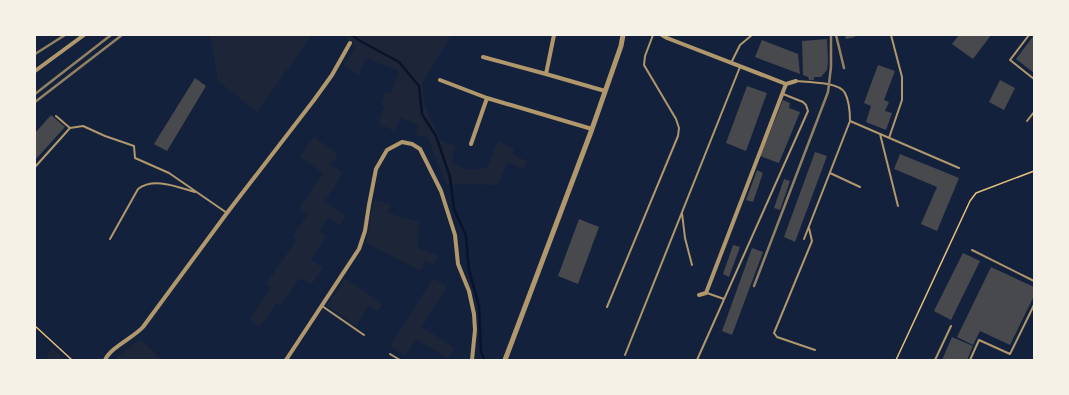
<svg xmlns="http://www.w3.org/2000/svg" width="1069" height="395" viewBox="0 0 1069 395" font-family="'IBM Plex Serif',serif">
	<style>
		.green { fill: #1d2539 }
		.lines { fill: none; stroke-linecap: round; stroke-linejoin: round }
		.stream { stroke: #0b132b; stroke-width: 2.5 }
		.building { fill: #48494c }
		.path { stroke: #e5c07b; stroke-width: 1.5 }
		.service { stroke: #b1986c; stroke-width: 2 }
		.minor { stroke: #b1986c; stroke-width: 4 }
		.tertiary { stroke: #b1986c; stroke-width: 5 }
		.rail { stroke: #918062; stroke-width: 2.5 }
	</style>
	<rect width="100%" height="100%" fill="#14213d"/>
	<path class="green" d="M210,35H312L257,112L218,81Z
		M343,35H451L422,84L425,106L440,140L455,146L451,164L469,170L487,168L498,141L514,149L513,155L527,161L523,169L508,162L498,185L446,184L428,138L416,135L418,125L401,118L394,131L378,123L385,107L381,105L385,92L391,93L399,71L365,58L359,75L344,65L356,47Z
		M314,137L338,154L331,165L343,173L325,201L346,216L340,225L328,218L320,231L326,236L311,260L323,268L311,285L300,278L280,307L277,303L260,327L249,319L271,288L266,284L297,239L293,236L308,214L299,208L323,173L300,157Z
		M374,200L390,204L388,213L419,222L418,248L439,256L434,264L425,260L421,271L366,243Z
		M345,278L383,304L378,311L369,305L356,326L327,306Z
		M433,278L447,286L422,327L455,348L448,358L416,339L405,356L390,346Z
		M140,339L160,358L158,360H113Z
		M52,348L66,360H45Z"/>
	<g class="lines">
		<path class="stream" d="M351,35L362,42L399,62L419,86L422,114L436,136L450,177L454,209L466,236L469,270L479,306L481,351L484,360"/>
	</g>
	<path class="building" d="M845,35H855V37L846,39Z
		M959,35H991L973,59L952,44Z
		M1034,35V73L1016,59Z
		M827,39L828,62L827,70L821,77H814V80H809L808,77L803,75L802,41Z
		M762,40L798,54L800,74L755,57Z
		M878,65L895,71L884,100L889,102L885,111L892,113L886,130L866,122L871,106L864,103Z
		M195,78L206,86L167,151L154,144Z
		M1000,80L1015,88L1004,110L989,102Z
		M747,86L767,93L746,151L726,143Z
		M783,100L790,103L789,108L800,112L779,163L760,156Z
		M51,115L65,127L35,160V133Z
		M815,152L827,156L795,242L784,237Z
		M900,154L959,178L937,231L921,224L937,187L894,169Z
		M757,170L763,173L753,202L746,200Z
		M784,179L790,181L780,210L774,208Z
		M579,219L599,227L578,284L558,276Z
		M733,245L740,247L729,277L723,274Z
		M752,248L763,252L732,335L722,331Z
		M963,253L980,261L951,320L934,311Z
		M991,267L1034,287V296L1010,345L980,331L973,345L957,337Z
		M952,337L973,346L967,360H942Z"/>
	<g class="lines">
		<path class="path" d="M35,326L72,360
			M896,360L970,201L976,193L1034,171"/>
		<path class="service" d="M1029,35L1010,60L1034,79
			M731,63L740,45L752,35
			M796,81C807,82 840,82 845,93C849,101 850,113 850,121L804,239
			M56,116L70,128L83,126L105,136L134,146L135,158L169,173L227,213
			M850,121L959,168
			M1027,121L1034,112
			M880,134L898,206
			M889,138L902,100V77L891,35
			M35,167L70,128
			M830,173L860,187
			M682,213L685,238L692,265
			M809,228L812,241L774,333L777,337L815,350
			M110,239L138,189C154,177 177,187 195,192
			M972,250L1034,281
			M707,293L724,299
			M322,306L364,335
			M607,307L678,136L679,128L676,119L644,65L645,56L653,35
			M390,354L400,360
			M625,355L740,67
			M697,360L808,111L806,105L803,102L783,94
			M935,360L951,326
			M970,360L979,340L1010,354L1034,305"/>
		<path class="minor" d="M662,35L667,38L786,84L796,81
			M483,57L546,74L605,91
			M35,71L84,35
			M546,74L554,35
			M440,80L487,98L592,129
			M471,144L487,98
			M699,295L706,293L786,84
			M105,360C111,347 133,338 143,327L227,213L314,100L332,75L350,43
			M286,360L359,249L365,231L369,205L376,169L387,150L402,142L412,144L420,149L441,191L455,235L458,264L469,291L474,314L475,330L472,360"/>
		<path class="tertiary" d="M505,360L592,129L621,46L623,35"/>
		<path class="rail" d="M836,35L844,68
			M35,54L65,35
			M35,94L111,35
			M35,102L122,35
			M754,286L828,92L831,67V35"/>
	</g>
	<rect width="1069" height="395" fill="none" stroke="#f6f1e7" stroke-width="72"/>
</svg>
